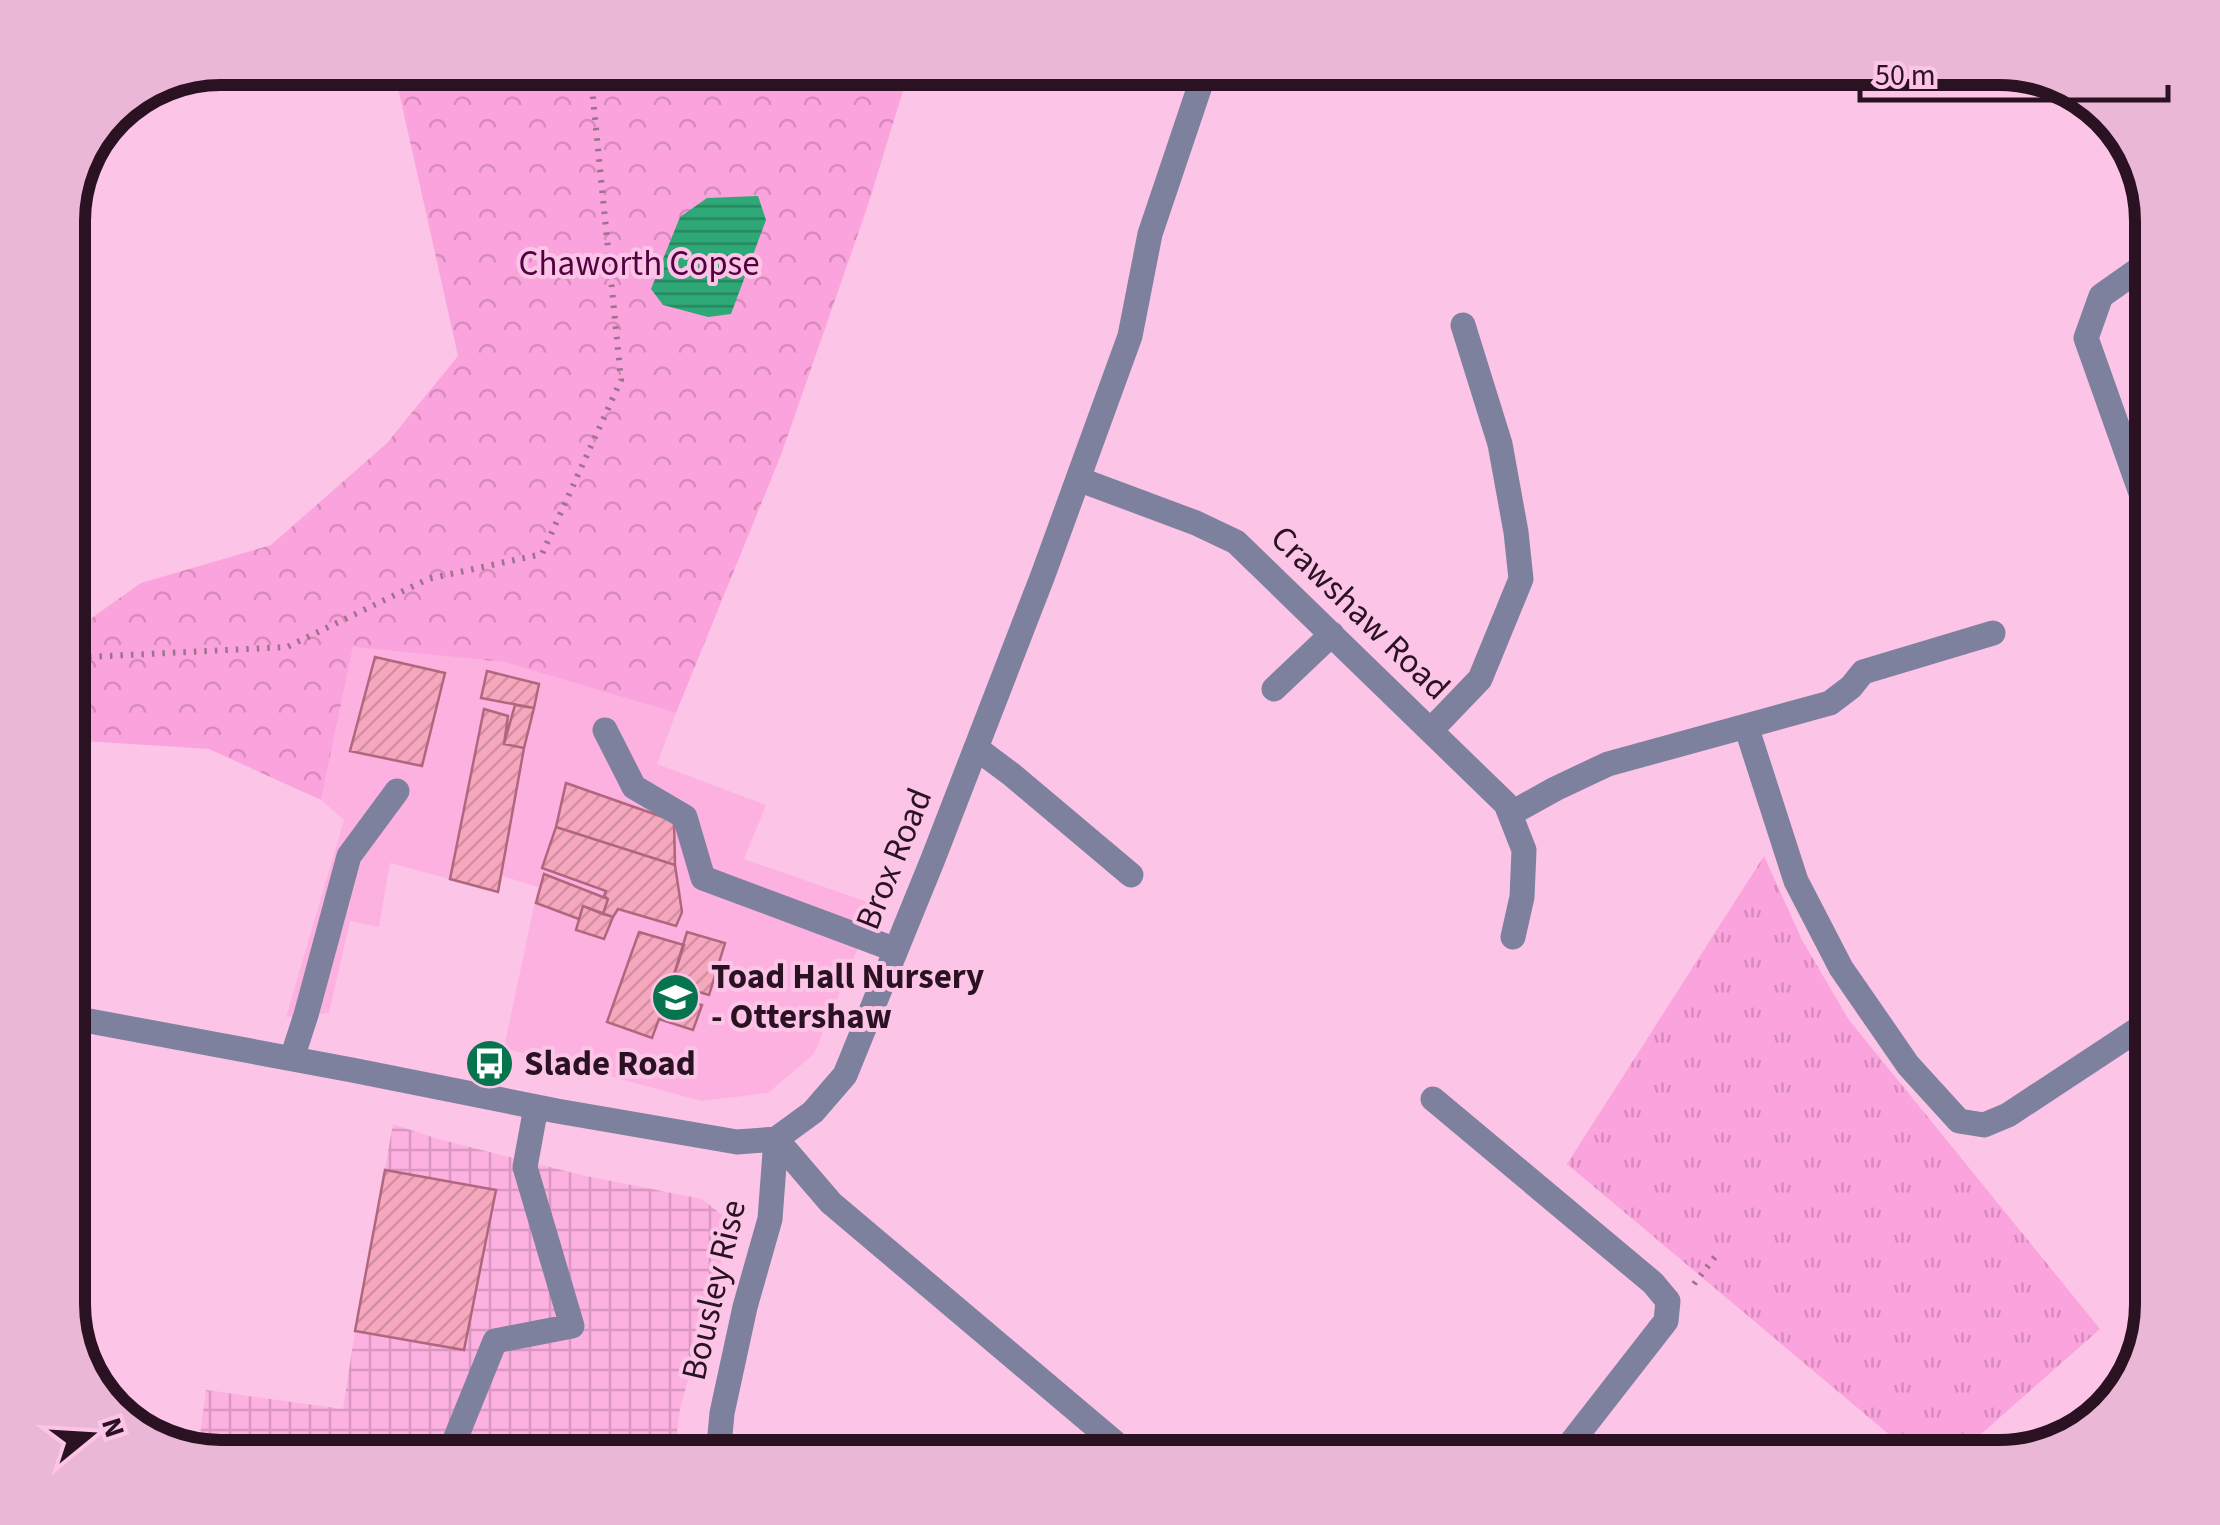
<svg xmlns="http://www.w3.org/2000/svg" width="2220" height="1525" viewBox="0 0 2220 1525" font-family="'Source Sans 3',sans-serif">
	<style>
		.built { fill: #fdb1e1 }
		.industrial { fill: url(#industrial-grid) }
		.forest { fill: url(#forest-crowns) }
		.park { fill: url(#park-tufts) }
		.water { fill: url(#water-rules) }
		.building { fill: url(#building-hatch); stroke: #b0677d; stroke-width: 2.5 }
		.lines { fill: none; stroke-linecap: round; stroke-linejoin: round }
		.path { stroke: #9c738d; stroke-width: 6; stroke-dasharray: 2.5 8; stroke-linecap: butt }
		.minor { stroke: #7e819e; stroke-width: 25 }
		.labels { text-anchor: middle; dominant-baseline: central; stroke-width: 8; stroke-linejoin: round; paint-order: stroke }
		.park-label { font-size: 35px; fill: #52003f; stroke: #fcc5e7 }
		.street-label { font-size: 35px; fill: #2a1222; stroke: #fcc5e7 }
		.poi-label { font-size: 35px; font-weight: bold; fill: #2a1222; stroke: #fcc5e7; text-anchor: start }
		.rim { fill: none; stroke: #2a1222; stroke-width: 12 }
	</style>
	<defs>
		<pattern id="industrial-grid" width="8" height="8" patternUnits="userSpaceOnUse" patternTransform="scale(2.5)"><rect width="8" height="8" fill="#fdb1e1"/><path d="M0 4h8M4 0v8" fill="none" stroke="#d997c1"/></pattern>
		<pattern id="forest-crowns" width="20" height="18" patternUnits="userSpaceOnUse" patternTransform="scale(2.5)"><rect width="20" height="18" fill="#fba3dc"/><path d="M2 6a3 3 0 1 1 6 0M12 15a3 3 0 1 1 6 0" fill="none" stroke="#d78bbc"/></pattern>
		<pattern id="park-tufts" width="24" height="20" patternUnits="userSpaceOnUse" patternTransform="scale(2.5)"><rect width="24" height="20" fill="#fba3dc"/><path d="M3 7l-1-3M5 7V3M7 7l1-3M15 17l-1-3M17 17v-4M19 17l1-3" fill="none" stroke="#d78bbc"/></pattern>
		<pattern id="water-rules" width="6" height="5" patternUnits="userSpaceOnUse" patternTransform="scale(2.5)"><rect width="6" height="5" fill="#2da876"/><path d="M0 2.5h6" fill="none" stroke="#278760"/></pattern>
		<pattern id="building-hatch" width="6" height="6" patternUnits="userSpaceOnUse" patternTransform="scale(2.5)"><rect width="6" height="6" fill="#f6a7bd"/><path d="M-1 1l2-2M0 6l6-6M5 7l2-2" fill="none" stroke="#d38fa2"/></pattern>
	</defs>
	<rect width="100%" height="100%" fill="#fcc5e7"/>
	<path class="built" d="M353,647L504,662L676,713L657,764L766,805L744,859L876,905L814,1054L768,1093L702,1101L504,1048L538,887L502,876L498,892L390,863L379,927L350,921L329,1013L286,1017L344,820L321,800Z"/>
	<path class="industrial" d="M393,1124L438,1139L581,1175L702,1199L732,1223L680,1409L674,1457H221L198,1451L206,1390L343,1409L355,1331Z"/>
	<path class="forest" d="M385,68H910L867,208L781,455L676,713L504,662L353,647L321,800L209,749L68,740V649L93,617L141,583L271,545L387,443L458,356L399,92Z"/>
	<path class="park" d="M1764,856L1802,940L1849,1020L2100,1329L1955,1457H1916L1567,1164Z"/>
	<path class="water" d="M758,196L766,220L731,314L708,317L663,305L651,289L680,217L707,198Z"/>
	<path class="building" d="M375,657L445,673L422,766L350,751Z
		M487,671L539,684L534,708L481,698Z
		M515,705L534,708L524,748L504,744Z
		M484,709L508,716L504,744L524,748L498,892L450,879Z
		M566,783L674,821L675,865L556,827Z
		M556,827L675,865L682,912L676,926L618,909L613,917L603,914L608,899L604,896L606,891L542,868Z
		M544,874L608,899L603,914L583,906L579,919L536,903Z
		M583,906L613,917L604,939L576,930Z
		M639,932L684,945L668,994L702,1005L693,1030L659,1019L652,1038L607,1022Z
		M687,932L725,943L709,995L671,984Z
		M385,1170L496,1190L464,1350L355,1331Z"/>
	<g class="lines">
		<path class="path" d="M68,658L287,647L428,579L542,554L621,380L590,68
			M1694,1284L1718,1253"/>
		<path class="minor" d="M2152,260L2101,296L2086,338L2152,524
			M1078,479L1196,523L1236,542L1506,804L1524,850L1522,897L1513,937
			M1274,689L1332,634
			M1746,726L1796,881L1841,968L1908,1065L1959,1121L1984,1125L2008,1115L2152,1020
			M605,730L634,787L685,817L703,878L896,950
			M1431,730L1480,679L1521,579L1516,532L1500,444L1463,325
			M976,748L1011,774L1131,875
			M1510,814L1555,789L1608,764L1830,703L1851,687L1863,672L1993,633
			M68,1017L352,1070L557,1111L737,1142L776,1139L813,1112L845,1075L933,859L1043,575L1130,336L1150,234L1206,68
			M292,1058L306,1015L349,856L397,791
			M1433,1099L1653,1283L1668,1301L1666,1321L1560,1457
			M776,1139L831,1203L1132,1457
			M1578,1436L1603,1457
			M448,1457L495,1341L572,1326L525,1167L536,1107
			M718,1457L722,1413L745,1307L770,1219L776,1139"/>
	</g>
	<defs>
		<symbol id="school-disc" viewBox="-11 -11 22 22"><circle r="9.5" fill="#06744d" stroke="#fcc5e7"/><path d="M0-5L7-2L0 1L-7-2ZM-4 1L0 2.5L4 1V4Q0 6-4 4Z" fill="#fff"/></symbol>
		<symbol id="bus-disc" viewBox="-11 -11 22 22"><circle r="9.5" fill="#06744d" stroke="#fcc5e7"/><path d="M-5-6H5V4H4V6H2V4H-2V6H-4V4H-5ZM-3.5-4V0h7V-4ZM-3.5 1.2v1.5H-2V1.2ZM2 1.2v1.5H3.5V1.2Z" fill="#fff"/></symbol>
	</defs>
	<g fill-rule="evenodd">
		<use href="#school-disc" x="648" y="970" width="55" height="55"/>
		<use href="#bus-disc" x="462" y="1036" width="55" height="55"/>
	</g>
	<g class="labels">
		<g class="park-label">
			<text x="639" y="264">Chaworth Copse</text>
		</g>
		<g class="street-label">
			<text transform="translate(1360 613) rotate(44)">Crawshaw Road</text>
			<text transform="translate(894 859) rotate(-68)">Brox Road</text>
			<text transform="translate(714 1290) rotate(-77)">Bousley Rise</text>
		</g>
		<g class="poi-label">
			<text x="711" y="977">Toad Hall Nursery<tspan x="711" dy="40">- Ottershaw</tspan></text>
			<text x="524" y="1064">Slade Road</text>
		</g>
	</g>
	<path d="M0 0H2220V1525H0ZM221 85H1999A136 136 0 0 1 2135 221V1304A136 136 0 0 1 1999 1440H221A136 136 0 0 1 85 1304V221A136 136 0 0 1 221 85Z" fill="#ebb7d7" fill-rule="evenodd"/>
	<path class="rim" d="M221 85H1999A136 136 0 0 1 2135 221V1304A136 136 0 0 1 1999 1440H221A136 136 0 0 1 85 1304V221A136 136 0 0 1 221 85Z"/>
	<g transform="translate(90 1435) rotate(72)" stroke="#fcc5e7" stroke-width="8" paint-order="stroke">
	<path d="M0-8L18 38L0 25L-18 38Z" fill="#2a1222"/>
	<text y="-15" font-size="28" font-weight="bold" text-anchor="middle" fill="#2a1222">N</text>
	</g>
	<path d="M1860 85v15h308v-15" fill="none" stroke="#2a1222" stroke-width="5"/>
	<text x="1875" y="85" font-size="30" fill="#2a1222" stroke="#fcc5e7" stroke-width="8" paint-order="stroke">50 m</text>
</svg>
